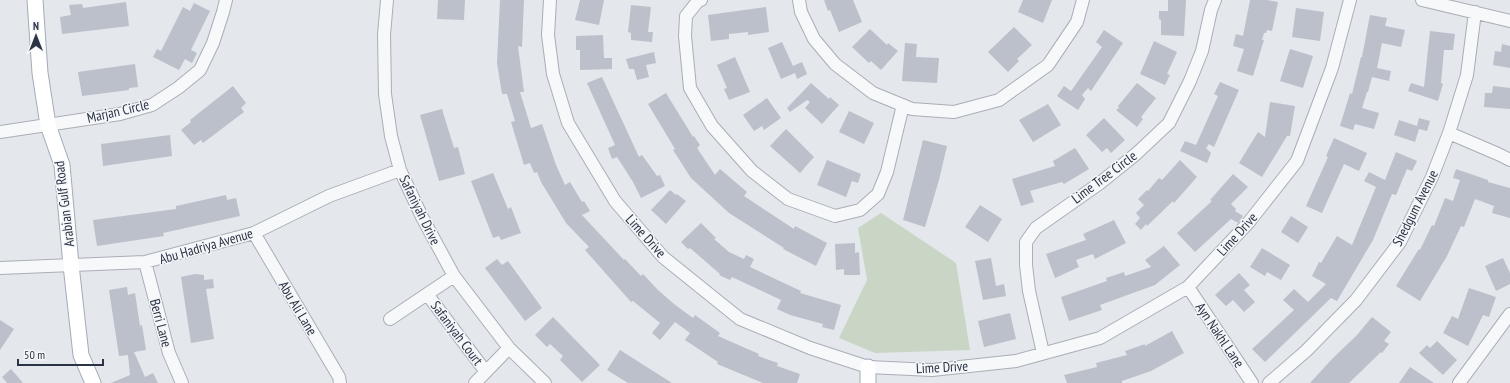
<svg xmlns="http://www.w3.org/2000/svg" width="1510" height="383" viewBox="0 0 1510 383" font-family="'PT Sans Narrow',sans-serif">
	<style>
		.green { fill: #c9d6c5 }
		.building { fill: #bbc0ca }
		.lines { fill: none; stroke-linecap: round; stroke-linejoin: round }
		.minor-casing { stroke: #a9aeb7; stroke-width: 14 }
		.major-casing { stroke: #a3abb8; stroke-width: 17 }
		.minor { stroke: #f7f8fa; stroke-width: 12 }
		.major { stroke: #fff; stroke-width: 15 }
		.labels { text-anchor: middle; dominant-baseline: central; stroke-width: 3; stroke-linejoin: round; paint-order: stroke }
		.street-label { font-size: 14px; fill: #2b3445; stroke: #f4f6f9 }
	</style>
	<rect width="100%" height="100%" fill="#e4e7ec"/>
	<path class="green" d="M881,213L956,263L970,350L875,353L839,338L867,280L858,228Z"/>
	<path class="building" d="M438,0H465L464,20L437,19Z
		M500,0H524L522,47L518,46L524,92H520L531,128L542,124L556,165L565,185L570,182L582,202L584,201L590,211L582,215L624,260L625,259L641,276L643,274L658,290L674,304L693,318L695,315L720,333L718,336L759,354L758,356L778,363L777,366L800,374L797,383H763L717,364L718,362L685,340L690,333L675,322L660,340L652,333L660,323L633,301L631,302L585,250L589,247L566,223L541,182L537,172L534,173L530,163L524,165L511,122L515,121L507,94H502L497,63Z
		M580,0H604L599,25L575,20Z
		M824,0H853L862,22L839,32L830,10L828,11Z
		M1023,0H1052L1043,23L1018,12Z
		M1168,0H1186L1184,36L1161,35V20L1159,19V11H1168Z
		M1250,0H1267L1278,2L1272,31L1267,30L1266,33H1264L1262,40H1264L1253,76L1237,71L1244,49L1233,46L1236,34L1243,36Z
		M126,2L129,26L62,34L60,17L71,15L69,5L82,4L83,8Z
		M194,3L210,11L191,50L197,53L192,63L185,59L179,70L153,57L157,49L161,51L183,7L190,11Z
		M631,5L651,7L648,32H653L652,42L631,40V33L628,32Z
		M766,7L769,32L748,35V32L729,34V39L711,41L708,15Z
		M1296,8L1324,12L1320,41L1292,37Z
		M1370,15L1387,18L1385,26L1405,30L1401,47L1382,43L1377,68L1391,71L1389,81L1372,77L1368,92H1367L1362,108L1379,113L1374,129L1355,124L1353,130L1340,126L1350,93L1352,94L1361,57H1362Z
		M1014,27L1032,45L1017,59L1019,61L1008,72L988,52Z
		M870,29L887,45L888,43L898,51L881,70L871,61L869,63L852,47Z
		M1104,30L1123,43L1091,91L1088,88L1082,95L1085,99L1078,110L1057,96L1064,86L1071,91L1102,47L1096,42Z
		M1430,31L1455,34L1453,50H1444L1441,83L1443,84L1438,101L1408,91L1411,83L1424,87Z
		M603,35L604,58H612V69L580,70V50H576V36Z
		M1154,41L1177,52L1167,74L1170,75L1165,85L1140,74Z
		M782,42L793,66L802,62L807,74L797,79L795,73L781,79L768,48Z
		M905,43L917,44L916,57L939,58L937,83L902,81Z
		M1502,44L1510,46V68L1493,65L1495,51L1501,52Z
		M1290,49L1313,56L1303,88L1280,81Z
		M654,52L656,63L646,65L649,77L637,80L634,69H629L626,59Z
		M735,57L750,92L729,100L724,89L727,88L717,65Z
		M135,64L138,87L129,88V90L82,96L78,72Z
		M602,77L639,157L642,155L657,176L660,175L665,186L641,198L633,182L617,157L612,159L608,148L615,145L587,83Z
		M1220,82L1239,90L1214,147L1209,144L1206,148L1211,153L1207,163L1180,151L1185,141L1196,145L1218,96L1214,94Z
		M811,83L829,99L830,97L839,105L822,124L805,108L810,102L807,100L790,112L787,108Z
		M1137,83L1156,98L1141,117L1143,119L1137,127L1116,110L1119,108L1118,106Z
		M233,86L246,103L241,108L244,112L203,143L201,140L194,145L181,130L191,122L190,120Z
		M1493,86L1510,88V109L1484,107L1485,93H1492Z
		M666,93L693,137L694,136L700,145L697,148L715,175L720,169L747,192L744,196L794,229L795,226L827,243L816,266L783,249L784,248L729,213L691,178L673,150L675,149L648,104Z
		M767,98L781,118L764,130L762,126L754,131L743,115Z
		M1270,102L1295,106L1290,136H1287L1262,177L1239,163L1258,132L1265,137Z
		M1048,104L1061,125L1033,142L1019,120Z
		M442,109L454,148L458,147L465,174L439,181L420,115Z
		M849,111L874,123L864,144L839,132Z
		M1104,118L1125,140L1111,153L1107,148L1102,152L1086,135Z
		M1419,118L1430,121L1427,131L1419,129L1415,142L1394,135L1399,120L1417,126Z
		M786,129L814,157L800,173L770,146Z
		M170,135L172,156L103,166L101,144Z
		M1334,138L1367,153L1359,171L1344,164L1322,213L1306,206L1328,157L1326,156Z
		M923,140L947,146L939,180L925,227L903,220Z
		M1075,148L1089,169L1064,184L1062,182L1030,191L1034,202L1021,206L1012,179L1055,166L1053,161Z
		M1396,152L1417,161L1412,171L1407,169L1396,195L1392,194L1373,240L1337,301L1331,298L1265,362L1252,349L1294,310L1283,300L1294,289L1308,302L1326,284L1312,276L1319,262L1321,263L1337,236L1352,245L1376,187L1364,181L1369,172L1385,180Z
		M827,160L861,174L858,183L852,181L846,197L817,185Z
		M1180,160L1197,177L1174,203L1173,201L1147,226L1146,224L1141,230L1135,224L1140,218L1136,213L1144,205L1138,199L1147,190L1148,191L1159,178L1162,180Z
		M1456,169L1488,180V182L1510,188V218L1492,213L1494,206L1475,199L1464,227L1461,226L1447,256L1420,301L1396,286L1419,249L1420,250L1432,225L1434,226L1445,198L1453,201L1460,180L1453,178Z
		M493,173L508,209L511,207L521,233L501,240L499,236L493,238L471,181Z
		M1233,174L1248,187L1231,204L1236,209L1235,211L1243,216L1238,223L1231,219L1195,252L1177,233L1212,201L1210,200Z
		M670,190L676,195L677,194L686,201L666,224L651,210Z
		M226,195L227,200L236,198L240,216L163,233L164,236L97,246L93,220L176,209V206Z
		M980,205L1002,219L988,242L965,227Z
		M1291,216L1308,227L1298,243L1281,232Z
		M1114,220L1126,243L1095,259L1093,254L1076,260L1079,267L1055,278L1046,254L1086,240L1083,234Z
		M701,223L716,238L714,239L729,252L744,259L746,255L754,259L750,267L801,291L800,293L841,305L834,330L822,327L823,324L790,315L777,309L781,300L732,277L730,280L719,275L720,274L690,248L688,249L681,242Z
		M855,243V253L859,252L860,275H844V269L836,270L835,244Z
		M1164,246L1180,265L1155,285L1100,305L1102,310L1069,321L1061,297L1107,281L1106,278L1124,272L1125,276L1151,267L1145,260Z
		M1262,248L1290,265L1281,280L1267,272L1265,276L1250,267Z
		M991,258L996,286L1004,284L1006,296L983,300L975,261Z
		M1503,258L1510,273V284L1496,291L1485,266Z
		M497,259L502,265L508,261L542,308L525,321L485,268Z
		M1239,273L1250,285L1244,290L1255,302L1244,312L1233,300L1226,306L1215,295Z
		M195,274L204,275V280L213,279L214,288L206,289L214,339L191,343L181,277Z
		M127,287L128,295L135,293L140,326L142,325L146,350L134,352L145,377L153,373L158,383H111L130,375L128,355L119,356L109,290Z
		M1469,288L1496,297L1489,317L1483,315L1468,346L1443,333L1452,316L1458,319Z
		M1010,313L1016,339L984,347L978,321Z
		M553,317L600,365L582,382L560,360L563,356L550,344L547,347L535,335Z
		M1372,317L1391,332L1384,341L1389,344L1382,353L1381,352L1349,383H1310L1332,359L1357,335Z
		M0,320L14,329L0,350Z
		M1172,331L1184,353L1151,371L1122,381V383H1067L1064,375L1097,367L1096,363L1127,355L1125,351L1145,344V346Z
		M1437,341L1457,360L1443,375L1419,353L1427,345L1430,348Z
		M620,350L672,383H628L607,370Z
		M1410,367L1434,383H1399Z
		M11,369L18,377L23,383H7L2,377Z"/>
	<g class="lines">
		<defs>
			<path id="minor" d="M387,0L384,35L385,94L391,136L400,170L422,217L454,276L509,348L545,383
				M550,0L548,35L553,74L568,123L615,201L663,257L740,319L810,348L868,367L932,370L1016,361L1100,338L1188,287L1249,222L1297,161L1332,68L1350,0
				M701,0L698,1L686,16L685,36L690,88L712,126L752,171L788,199L835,216L860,210L878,194L887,172L903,105
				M799,0L801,12L814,39L835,64L873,93L912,109L954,112L999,100L1048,65L1077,22L1083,0
				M1422,0L1510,21
				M0,132L120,114L152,105L178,88L200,70L213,43L223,12L226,0
				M1449,133L1498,154L1510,160
				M254,233L339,377L340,383
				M145,262L169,353L182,383
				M0,268L145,262L254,233L329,196L400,170
				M1188,287L1252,383
				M427,294L486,372
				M390,319L454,276
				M1043,353L1029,291L1026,265V242L1036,228L1100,183L1136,154L1169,123L1190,81L1202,51L1211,10L1215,0
				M475,383L509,348
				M1269,383L1306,351L1356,300L1400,242L1432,177L1449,133L1467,75L1475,12
				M1459,383L1510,314"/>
			<path id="major" d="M35,0L40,73L48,125L62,165L71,265L81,355L93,383
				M868,383V367"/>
		</defs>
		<use href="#minor" class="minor-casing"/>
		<use href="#major" class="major-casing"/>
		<use href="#minor" class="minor"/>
		<use href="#major" class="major"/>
	</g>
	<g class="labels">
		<g class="street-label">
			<text transform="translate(118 111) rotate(-13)">Marjan Circle</text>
			<text transform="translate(1104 177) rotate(-37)">Lime Tree Circle</text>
			<text transform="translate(64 204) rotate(-97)">Arabian Gulf Road</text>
			<text transform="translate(1415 208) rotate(-63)">Shedgum Avenue</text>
			<text transform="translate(420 210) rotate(64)">Safaniyah Drive</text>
			<text transform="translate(1237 234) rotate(-48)">Lime Drive</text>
			<text transform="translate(646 236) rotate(48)">Lime Drive</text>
			<text transform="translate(206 246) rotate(-16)">Abu Hadriya Avenue</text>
			<text transform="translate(298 308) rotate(59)">Abu Ali Lane</text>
			<text transform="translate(161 323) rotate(75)">Berri Lane</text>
			<text transform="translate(457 333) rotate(53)">Safaniyah Court</text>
			<text transform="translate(1220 335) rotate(56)">Ayn Nakhl Lane</text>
			<text transform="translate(942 367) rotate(-3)">Lime Drive</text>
		</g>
	</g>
	<g transform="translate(36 36)" stroke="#f4f6f9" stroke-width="3" paint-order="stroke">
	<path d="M0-3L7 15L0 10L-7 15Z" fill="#2b3445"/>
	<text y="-6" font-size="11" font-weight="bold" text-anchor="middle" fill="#2b3445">N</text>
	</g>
	<path d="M18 359v6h85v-6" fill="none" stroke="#2b3445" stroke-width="2"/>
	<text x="24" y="359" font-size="12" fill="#2b3445" stroke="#f4f6f9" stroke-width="3" paint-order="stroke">50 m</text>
</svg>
